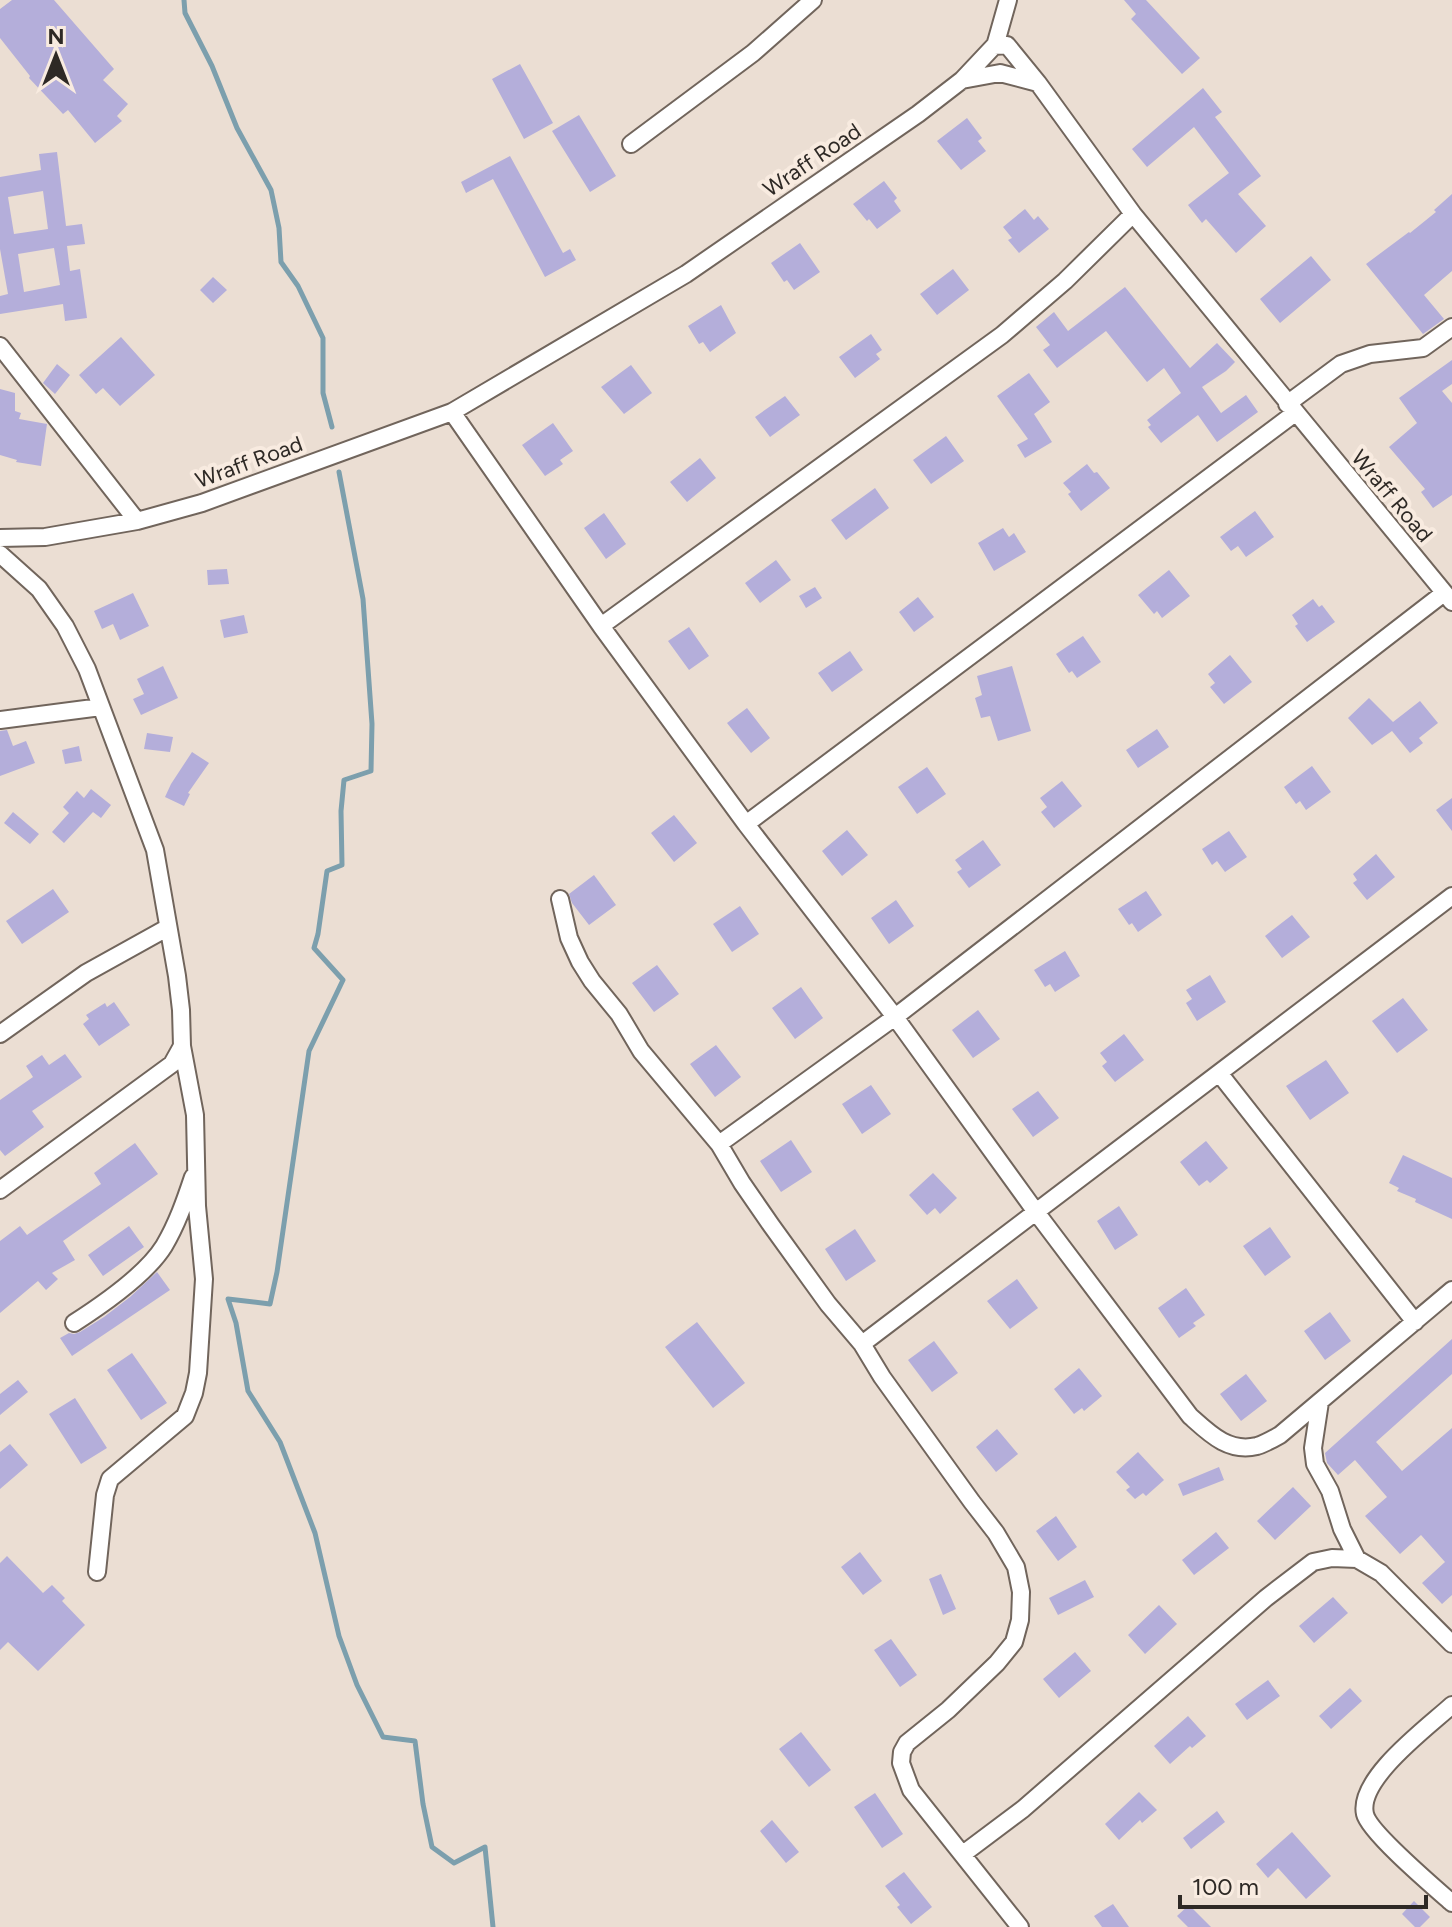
<svg xmlns="http://www.w3.org/2000/svg" width="1452" height="1927" viewBox="0 0 1452 1927" font-family="Figtree,sans-serif">
	<style>
		.lines { fill: none; stroke-linecap: round; stroke-linejoin: round }
		.stream { stroke: #7c9fad; stroke-width: 5 }
		.building { fill: #b4aeda; fill-rule: evenodd }
		.street-casing { stroke: #71655c; stroke-width: 20 }
		.street { stroke: #fff; stroke-width: 16 }
		.labels { text-anchor: middle; dominant-baseline: central; stroke-width: 8; stroke-linejoin: round; paint-order: stroke }
		.street-label { font-size: 22px; fill: #2e2925; stroke: #f8ebe0 }
	</style>
	<rect width="100%" height="100%" fill="#ebded3"/>
	<g class="lines">
		<path class="stream" d="M184,0L185,13L212,66L237,128L271,190L279,228L281,262L298,286L323,338V393L332,427
			M339,472L363,599L372,724L371,771L344,780L341,811L342,865L327,871L318,934L314,948L343,980L309,1051L277,1272L270,1304L228,1299L236,1323L248,1391L280,1442L315,1533L339,1636L357,1685L383,1737L415,1741L423,1804L432,1847L454,1863L485,1847L493,1927"/>
	</g>
	<path class="building" d="M12,0H54L114,69L103,80L128,104L117,116L122,121L95,143L68,110L63,114L29,78L30,76L0,38V9Z
		M1124,0H1146L1200,58L1182,74L1131,19L1136,14Z
		M520,64L553,123L524,139L492,79Z
		M1203,88L1222,112L1215,117L1261,176L1238,194L1266,226L1236,253L1206,219L1202,223L1188,205L1229,173L1194,127L1147,167L1132,149Z
		M579,115L616,176L590,192L552,131Z
		M967,118L982,138L978,141L986,151L961,170L937,141Z
		M57,152L66,226L82,224L85,244L67,246L70,271L80,269L87,318L65,321L63,304L0,314V296L8,294L0,249V177L41,170L39,154ZM43,191L48,229L14,234L8,197ZM54,248L60,285L24,292L18,254Z
		M510,156L563,253L570,249L576,260L545,277L493,179L466,193L461,182Z
		M884,181L897,198L894,201L901,211L877,229L869,219L867,221L853,204Z
		M1452,194V271L1424,295L1444,319L1423,334L1366,264L1409,232L1410,233L1436,212L1434,210Z
		M1025,209L1034,220L1038,216L1049,229L1019,253L1008,240L1012,238L1003,227Z
		M800,243L820,272L794,290L787,280L784,282L771,263Z
		M1311,256L1331,280L1280,323L1260,299Z
		M953,269L969,290L937,315L920,294Z
		M213,277L227,290L213,303L200,290Z
		M1125,287L1190,368L1217,343L1235,362L1226,371L1202,387L1221,413L1246,395L1258,412L1217,442L1198,415L1161,443L1148,427L1151,425L1147,420L1181,393L1164,368L1147,382L1106,331L1057,368L1043,350L1050,345L1036,327L1054,312L1068,331Z
		M721,305L736,333L710,352L703,342L699,344L688,326Z
		M871,334L882,350L876,354L880,359L855,378L839,357Z
		M121,337L155,375L120,406L103,388L96,394L79,375Z
		M1452,360V384L1442,391L1452,403V495L1433,508L1421,492L1425,489L1389,447L1417,423L1399,398Z
		M57,364L70,375L55,394L43,383Z
		M631,365L652,393L624,414L601,387Z
		M1029,373L1050,402L1034,414L1052,442L1025,458L1017,445L1028,439L997,396Z
		M0,389L15,393V411L21,413L19,419L47,424L41,466L16,462L17,460L0,455Z
		M785,396L800,415L770,437L755,417Z
		M553,423L573,451L560,460L563,464L545,476L522,445Z
		M946,436L964,461L931,484L913,460Z
		M700,458L716,478L687,502L670,482Z
		M1087,464L1094,473L1097,472L1110,488L1081,511L1068,494L1071,492L1063,483Z
		M875,488L889,508L846,540L831,520Z
		M1255,511L1274,537L1246,557L1238,546L1231,551L1220,537Z
		M604,513L626,544L606,559L584,528Z
		M1003,528L1009,537L1014,533L1026,552L994,571L978,543Z
		M776,560L791,580L760,603L745,583Z
		M227,569L229,584L208,585L207,570Z
		M1169,570L1190,596L1162,618L1157,611L1154,614L1138,595Z
		M815,587L822,598L806,608L799,596Z
		M133,593L149,626L120,640L113,624L102,629L94,611Z
		M918,597L934,617L914,632L899,612Z
		M1313,599L1319,607L1322,605L1335,622L1307,642L1295,626L1298,624L1292,615Z
		M244,615L248,633L224,638L220,620Z
		M689,627L709,656L689,670L668,641Z
		M1083,636L1101,662L1077,678L1072,671L1069,673L1056,654Z
		M850,651L863,670L832,692L818,673Z
		M1230,655L1252,682L1224,704L1210,687L1215,683L1208,674Z
		M163,666L178,698L141,715L133,699L144,694L137,679Z
		M1012,666L1031,731L998,741L990,716L981,718L975,698L982,695L977,676Z
		M1369,698L1393,722L1420,701L1438,723L1419,738L1423,743L1410,753L1392,731L1372,745L1348,718Z
		M747,708L770,738L751,753L727,723Z
		M1157,729L1169,747L1138,768L1126,750Z
		M7,730L13,746L26,741L35,763L0,776V731Z
		M147,733L173,737L170,752L144,749Z
		M79,746L82,761L65,764L62,750Z
		M192,752L209,763L188,793L190,794L184,806L165,797L171,784Z
		M1312,766L1331,792L1306,810L1300,801L1296,804L1284,787Z
		M927,767L946,794L917,814L898,787Z
		M1062,781L1082,806L1054,828L1041,812L1047,807L1040,798Z
		M91,789L111,805L101,818L93,812L64,843L52,832L69,813L63,807L77,791L84,798Z
		M1452,798V831L1436,810Z
		M13,812L39,834L30,844L4,823Z
		M674,815L697,843L674,862L651,833Z
		M847,830L868,855L842,876L822,851Z
		M1229,831L1247,857L1225,872L1217,861L1212,865L1202,849Z
		M983,840L1001,865L969,888L957,872L962,869L955,860Z
		M1376,854L1395,877L1367,900L1353,883L1357,880L1353,874Z
		M594,875L616,905L589,925L572,903L569,894Z
		M53,889L69,912L22,944L6,921Z
		M1146,891L1162,915L1138,932L1132,923L1129,925L1118,909Z
		M896,900L914,926L889,944L871,918Z
		M740,906L759,934L732,952L713,924Z
		M1292,915L1310,937L1282,958L1265,936Z
		M1065,951L1080,976L1055,992L1050,984L1045,987L1034,970Z
		M657,965L679,994L654,1012L632,983Z
		M1210,975L1226,1002L1197,1021L1186,1003L1192,999L1186,990Z
		M801,987L823,1018L795,1039L772,1008Z
		M1403,998L1428,1030L1397,1053L1372,1021Z
		M114,1002L130,1025L99,1046L83,1024L89,1019L86,1015L105,1003L107,1007Z
		M978,1010L1000,1039L973,1058L952,1030Z
		M1124,1034L1144,1060L1115,1082L1102,1066L1107,1062L1100,1053Z
		M716,1045L741,1077L715,1097L690,1064Z
		M65,1054L82,1077L32,1111L44,1127L5,1156L0,1150V1100L33,1077L26,1066L42,1055L49,1065Z
		M1326,1060L1349,1093L1310,1120L1286,1086Z
		M871,1085L891,1114L862,1134L842,1104Z
		M1038,1091L1059,1118L1033,1137L1012,1109Z
		M791,1140L812,1172L781,1192L760,1161Z
		M1206,1141L1228,1168L1210,1183L1207,1180L1199,1186L1180,1162Z
		M135,1143L158,1174L63,1241L75,1260L52,1273L58,1279L46,1290L38,1281L0,1313V1241L20,1226L27,1235L101,1184L94,1173Z
		M1403,1155L1452,1178V1219L1415,1202L1416,1199L1397,1191L1399,1188L1389,1183Z
		M933,1173L957,1198L940,1214L935,1208L927,1215L909,1195Z
		M1119,1206L1138,1235L1115,1250L1097,1221Z
		M129,1226L144,1247L103,1276L88,1255Z
		M1270,1227L1291,1257L1265,1276L1243,1246Z
		M855,1229L876,1261L846,1281L825,1249Z
		M157,1272L170,1290L72,1356L60,1338L69,1333L74,1334L80,1332L104,1317L130,1297Z
		M1017,1279L1038,1308L1010,1329L987,1301Z
		M1186,1288L1205,1315L1193,1323L1196,1326L1179,1338L1158,1308Z
		M1330,1312L1351,1341L1325,1360L1304,1331Z
		M697,1322L745,1383L713,1408L665,1347Z
		M1452,1339V1374L1376,1442L1402,1471L1452,1428V1595L1442,1604L1422,1583L1445,1562L1421,1535L1400,1554L1365,1516L1387,1497L1355,1460L1338,1475L1327,1463L1325,1453Z
		M934,1341L958,1373L932,1392L908,1360Z
		M132,1353L167,1403L141,1420L107,1370Z
		M1079,1368L1102,1396L1084,1411L1082,1408L1074,1414L1054,1389Z
		M1246,1374L1267,1401L1241,1421L1220,1394Z
		M18,1380L28,1392L0,1415V1394Z
		M75,1398L107,1448L81,1464L49,1414Z
		M997,1429L1018,1454L996,1472L976,1447Z
		M10,1444L28,1465L0,1489V1452Z
		M1138,1452L1164,1480L1146,1496L1143,1493L1135,1499L1126,1490L1130,1487L1116,1472Z
		M1219,1467L1224,1480L1183,1496L1178,1484Z
		M1293,1487L1311,1506L1275,1540L1257,1521Z
		M1056,1516L1077,1547L1058,1561L1036,1531Z
		M1216,1532L1229,1548L1194,1575L1182,1560Z
		M860,1552L882,1581L863,1595L841,1567Z
		M7,1556L43,1593L52,1585L65,1598L62,1601L85,1625L38,1671L8,1642L0,1650V1563Z
		M941,1574L956,1609L943,1615L929,1579Z
		M1085,1580L1094,1597L1058,1615L1049,1598Z
		M1333,1597L1348,1613L1314,1643L1299,1626Z
		M1159,1605L1177,1624L1145,1654L1128,1635Z
		M891,1639L917,1675L900,1687L874,1650Z
		M1075,1652L1091,1671L1059,1698L1043,1679Z
		M1268,1680L1280,1696L1247,1720L1235,1704Z
		M1350,1688L1362,1701L1331,1729L1319,1716Z
		M1188,1716L1206,1736L1192,1748L1190,1746L1170,1764L1154,1746Z
		M801,1732L831,1770L809,1787L779,1749Z
		M1139,1792L1157,1810L1142,1823L1140,1820L1119,1840L1105,1824Z
		M875,1793L903,1834L882,1848L854,1807Z
		M1217,1811L1225,1822L1191,1849L1183,1838Z
		M772,1820L799,1852L786,1863L760,1831Z
		M1292,1832L1331,1876L1306,1899L1278,1868L1268,1878L1256,1864Z
		M904,1872L932,1907L911,1924L897,1907L900,1905L885,1886Z
		M1414,1901L1430,1917L1420,1927H1415L1402,1914Z
		M1113,1904L1129,1927H1102L1094,1916Z
		M1189,1905L1211,1927H1188L1177,1916Z"/>
	<g class="lines">
		<defs>
			<path id="street" d="M995,46L1008,0
				M962,80L994,46L1007,45L1038,83
				M631,144L753,53L813,0
				M0,346L137,521
				M1287,404L1341,364L1370,354L1423,348L1452,327
				M452,412L601,626L746,824L895,1017L1036,1212L1190,1416C1209,1433 1228,1453 1257,1446C1264,1444 1273,1439 1280,1435L1452,1290
				M0,538L45,537L137,521L202,503L452,412L686,274L918,114L962,80L1000,73L1038,83L1133,214L1452,602
				M0,554L39,589L65,626L87,669L155,850L177,976L181,1010L182,1046L172,1064L0,1190
				M601,626L1002,335L1065,281L1133,214
				M0,720L101,707
				M746,824L1295,413
				M560,899L569,938L580,962L592,981L619,1014L641,1051L719,1144L742,1183L771,1225L828,1304L862,1344L882,1377L972,1502L996,1533L1016,1567L1021,1592L1020,1620L1014,1642L997,1663L948,1710L907,1743L902,1752L901,1763L911,1790L1020,1927
				M0,1034L86,973L167,928
				M1219,1073L1415,1322
				M719,1144L895,1017L1444,593
				M74,1323C102,1305 146,1275 164,1246C177,1224 185,1201 193,1177
				M862,1344L1452,896
				M1320,1402L1313,1448L1315,1464L1330,1491L1342,1529L1357,1559
				M97,1572L105,1495L110,1479L185,1416L194,1393L198,1373L204,1279L197,1206L195,1115L182,1046
				M1452,1705C1428,1727 1357,1779 1365,1814C1369,1832 1435,1888 1452,1903
				M963,1854L1023,1809L1266,1598L1313,1562L1332,1558L1357,1559L1381,1573L1452,1644"/>
		</defs>
		<use href="#street" class="street-casing"/>
		<use href="#street" class="street"/>
	</g>
	<g class="labels">
		<g class="street-label">
			<text transform="translate(812 160) rotate(-34)">Wraff Road</text>
			<text transform="translate(249 462) rotate(-20)">Wraff Road</text>
			<text transform="translate(1392 496) rotate(50)">Wraff Road</text>
		</g>
	</g>
	<g transform="translate(56 56)" stroke="#f8ebe0" stroke-width="6" paint-order="stroke">
	<path d="M0-6L14 30L0 20L-14 30Z" fill="#2e2925"/>
	<text y="-12" font-size="22" font-weight="bold" text-anchor="middle" fill="#2e2925">N</text>
	</g>
	<path d="M1180 1895v12h246v-12" fill="none" stroke="#2e2925" stroke-width="4"/>
	<text x="1192" y="1895" font-size="24" fill="#2e2925" stroke="#f8ebe0" stroke-width="6" paint-order="stroke">100 m</text>
</svg>
